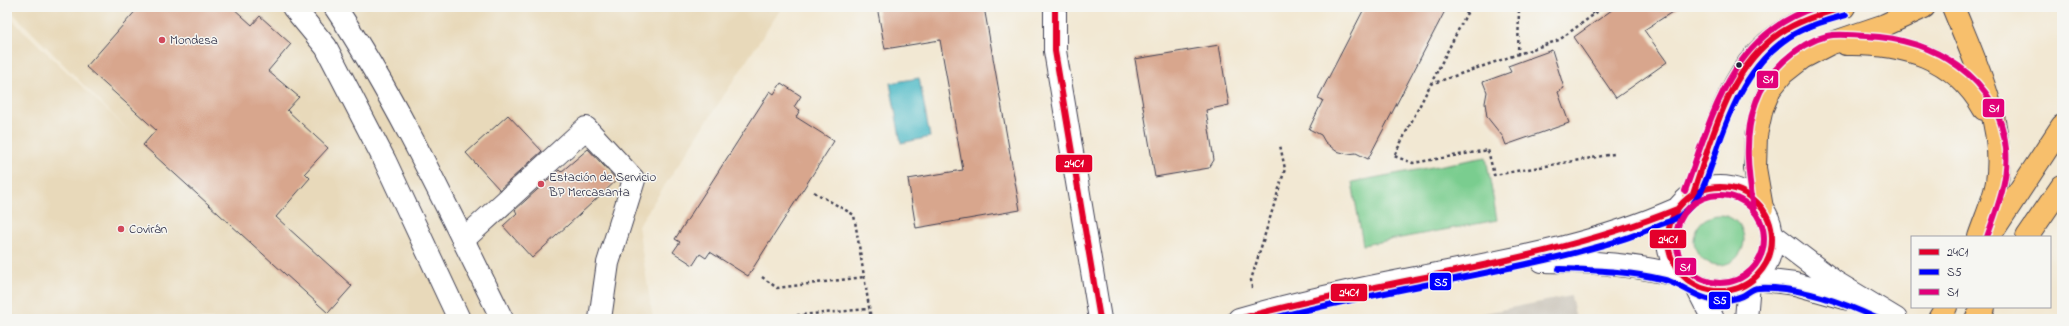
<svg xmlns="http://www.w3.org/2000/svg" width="2069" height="326" viewBox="0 0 2069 326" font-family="'Indie Flower',sans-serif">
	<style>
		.built { fill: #e8d9ba }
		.industrial { fill: #c9c3b8 }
		.green { fill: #7acd8f; stroke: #4e7865 }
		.water { fill: #4cb9c6; stroke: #376e80 }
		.building { fill: #d8a68d }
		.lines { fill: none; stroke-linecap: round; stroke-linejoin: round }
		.minor-casing { stroke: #414052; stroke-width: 24 }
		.highway-casing { stroke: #414052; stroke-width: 24 }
		.path { stroke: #414052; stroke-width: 2.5; stroke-dasharray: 3 3; stroke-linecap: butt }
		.minor { stroke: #fff; stroke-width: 22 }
		.highway { stroke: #f7bf6c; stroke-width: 22 }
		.bus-1-casing { stroke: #f6f6f2; stroke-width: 9 }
		.bus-2-casing { stroke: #f6f6f2; stroke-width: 9 }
		.bus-3-casing { stroke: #f6f6f2; stroke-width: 9 }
		.bus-1 { stroke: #e4002b; stroke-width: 6 }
		.bus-2 { stroke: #00f; stroke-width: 6 }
		.bus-3 { stroke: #e2007a; stroke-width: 6 }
		.poi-dot { fill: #d1495b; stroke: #f6f6f2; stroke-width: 1.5 }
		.bus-dot { fill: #22223b; stroke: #f6f6f2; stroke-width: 1.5 }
		.labels { text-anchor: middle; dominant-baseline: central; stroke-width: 3; stroke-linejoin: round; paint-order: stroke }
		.poi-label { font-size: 13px; fill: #22223b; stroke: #f6f6f2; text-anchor: start }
		.line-badge { stroke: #f6f6f2; stroke-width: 1.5 }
		.badge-label { font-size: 11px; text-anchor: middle; font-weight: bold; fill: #fff }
	</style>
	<rect width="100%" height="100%" fill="#f6f6f2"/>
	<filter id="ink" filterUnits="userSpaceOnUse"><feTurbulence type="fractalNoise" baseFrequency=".025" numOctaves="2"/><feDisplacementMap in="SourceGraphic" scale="8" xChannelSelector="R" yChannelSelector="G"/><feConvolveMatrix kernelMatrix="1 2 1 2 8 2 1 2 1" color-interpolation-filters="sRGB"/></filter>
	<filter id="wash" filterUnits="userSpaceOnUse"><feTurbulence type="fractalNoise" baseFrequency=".012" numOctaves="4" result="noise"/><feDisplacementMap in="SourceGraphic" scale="16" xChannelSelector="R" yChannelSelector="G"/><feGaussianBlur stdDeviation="0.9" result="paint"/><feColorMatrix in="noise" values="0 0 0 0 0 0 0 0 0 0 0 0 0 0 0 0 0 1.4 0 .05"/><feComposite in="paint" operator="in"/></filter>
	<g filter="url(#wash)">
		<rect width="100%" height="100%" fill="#f2e8d3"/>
		<path class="built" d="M7,7H782L638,226L653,319H7V15L129,131Z"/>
		<path class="industrial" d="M1571,296L1576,319H1455Z"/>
		<path class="green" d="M1486,157L1497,220L1363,245L1352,182Z
			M1694 240a25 25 0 1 1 50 0a25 25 0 1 1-50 0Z"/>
		<path class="water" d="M919,78L930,137L901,143L890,83Z"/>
		<g id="blocks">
			<path class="building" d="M139,7H232L252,25L260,16L291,44L268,71L299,97L287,110L328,148L305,173L310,178L276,217L352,286L328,313L143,145L156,130L86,67Z
				M877,7H984L1020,210L916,228L908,179L963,170L940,40L885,49Z
				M1365,7H1447L1368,159L1356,153L1348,154L1336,151L1325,142L1321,135L1309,129L1323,100L1318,98Z
				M1616,7H1680L1644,30L1667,62L1616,98L1574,37Z
				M1219,45L1229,105L1206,110L1214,160L1209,168L1155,177L1135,59Z
				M1552,50L1564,88L1558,92L1569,123L1506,145L1503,137L1487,117L1485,103L1487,92L1483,82L1511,72L1508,66Z
				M781,83L801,96L794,107L800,110L796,117L834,141L748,276L710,252L706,258L700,254L693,265L673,252L680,242L675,239L770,91L774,94Z
				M508,115L542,151L498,191L499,189L466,153Z
				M588,149L617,180L532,258L503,226L517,213L515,210L559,170L561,172Z"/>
		</g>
	</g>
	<g filter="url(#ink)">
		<use href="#blocks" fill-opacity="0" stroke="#414052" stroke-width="1"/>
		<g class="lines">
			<defs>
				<path id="minor" d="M293,7L326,47L385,161L459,319
					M335,7C400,105 450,214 502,319
					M1055,7V51L1100,319
					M1668 239a52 52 0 1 1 104 0a52 52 0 1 1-104 0Z
					M1773,235L1835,282L1896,319
					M463,240L586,128L634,180L608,263L600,319
					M1542,261C1590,262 1637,264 1683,277
					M1755,279L1795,284L1848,299
					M1696,286L1713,319
					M1239,319C1304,300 1371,286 1437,274C1520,258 1600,243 1677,209
					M1746,319L1749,283"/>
				<path id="highway" d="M1953,7C1974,59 2006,124 1997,182C1994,200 1985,219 1979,237
					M1846,44C1903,43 1954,56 1984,109
					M1693,194C1726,104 1735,31 1844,7
					M1762,208L1755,168L1756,135L1762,108L1770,89L1783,73L1802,58L1829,44L1885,25L1924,7
					M1989,237L2062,126
					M2027,237L2062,186
					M1939,319L1946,307
					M1976,319L1984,307"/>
			</defs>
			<use href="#minor" class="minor-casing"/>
			<use href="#highway" class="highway-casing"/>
			<path class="path" d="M1470,7L1394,156L1413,163L1488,150L1494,175L1614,154
				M1588,7L1594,15
				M1518,55L1519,7
				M1431,84L1559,40L1604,7
				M814,192L854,215L871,319
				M762,277L777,288L864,277
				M1252,288L1251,280L1285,169L1280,145
				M755,319L869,309"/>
			<use href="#minor" class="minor"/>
			<use href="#highway" class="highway"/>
			<defs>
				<path id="bus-1" d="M1055,7V51L1100,319
					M1668 239a52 52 0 1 1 104 0a52 52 0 1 1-104 0Z
					M1693,194C1712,139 1728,68 1780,33C1799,20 1822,14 1844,7
					M1239,319C1384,278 1537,266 1677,209"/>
				<path id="bus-2" d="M1559,269C1594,270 1630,271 1665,280C1681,284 1696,298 1712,300C1721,301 1733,300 1742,296C1747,294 1752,288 1758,288C1798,286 1842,302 1878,319
					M1270,319C1368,293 1468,279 1566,255C1598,247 1629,239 1659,225C1667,222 1675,220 1681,215C1702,200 1707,177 1715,155C1730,109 1750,60 1794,34C1810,25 1828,20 1846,15"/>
				<path id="bus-3" d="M1685,191C1712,116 1731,33 1817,7
					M1676 239a44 44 0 1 1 88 0a44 44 0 1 1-88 0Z
					M1754,209C1748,174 1743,137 1756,102C1766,73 1797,43 1827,36C1839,33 1854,36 1866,36C1933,39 1999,76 2006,149C2009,179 1997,209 1987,237"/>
			</defs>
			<use href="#bus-1" class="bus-1-casing"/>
			<use href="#bus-2" class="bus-2-casing"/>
			<use href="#bus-3" class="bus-3-casing"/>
			<use href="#bus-1" class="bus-1"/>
			<use href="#bus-2" class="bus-2"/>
			<use href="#bus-3" class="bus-3"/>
		</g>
	</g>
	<g class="poi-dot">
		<circle cx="162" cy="40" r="4"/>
		<circle cx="541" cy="184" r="4"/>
		<circle cx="121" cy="229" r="4"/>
	</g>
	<circle class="bus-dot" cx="1739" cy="65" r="3.5"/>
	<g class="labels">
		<g class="poi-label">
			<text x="170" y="40">Mondesa</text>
			<text x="549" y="177">Estación de Servicio<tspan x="549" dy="15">BP Mercasanta</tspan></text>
			<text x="129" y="229">Covirán</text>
		</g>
	</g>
	<g class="line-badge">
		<rect x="1756" y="70" width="23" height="19" rx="4" fill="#e2007a"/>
		<rect x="1982" y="98" width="23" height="20" rx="4" fill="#e2007a"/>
		<rect x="1055" y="154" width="38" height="19" rx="4" fill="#e4002b"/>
		<rect x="1649" y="229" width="38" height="20" rx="4" fill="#e4002b"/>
		<rect x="1674" y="257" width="23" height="19" rx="4" fill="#e2007a"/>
		<rect x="1429" y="272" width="23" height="19" rx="4" fill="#00f"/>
		<rect x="1330" y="283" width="38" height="19" rx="4" fill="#e4002b"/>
		<rect x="1708" y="291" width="23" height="19" rx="4" fill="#00f"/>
	</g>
	<g class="badge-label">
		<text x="1768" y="83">S1</text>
		<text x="1994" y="112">S1</text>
		<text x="1074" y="167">24C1</text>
		<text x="1668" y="243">24C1</text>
		<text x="1685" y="271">S1</text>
		<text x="1441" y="286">S5</text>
		<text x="1349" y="296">24C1</text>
		<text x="1720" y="304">S5</text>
	</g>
	<rect width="2069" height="326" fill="none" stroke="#f6f6f2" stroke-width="24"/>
	<rect x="1911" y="236" width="140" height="72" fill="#f6f6f2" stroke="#a1a1a9"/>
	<rect x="1919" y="249" width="20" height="6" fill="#e4002b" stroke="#a1a1a9"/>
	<text x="1947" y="256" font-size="12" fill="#22223b">24C1</text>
	<rect x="1919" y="269" width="20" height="6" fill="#0000ff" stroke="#a1a1a9"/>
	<text x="1947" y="276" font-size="12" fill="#22223b">S5</text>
	<rect x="1919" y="289" width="20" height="6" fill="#e2007a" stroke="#a1a1a9"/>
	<text x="1947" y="296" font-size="12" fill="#22223b">S1</text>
</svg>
